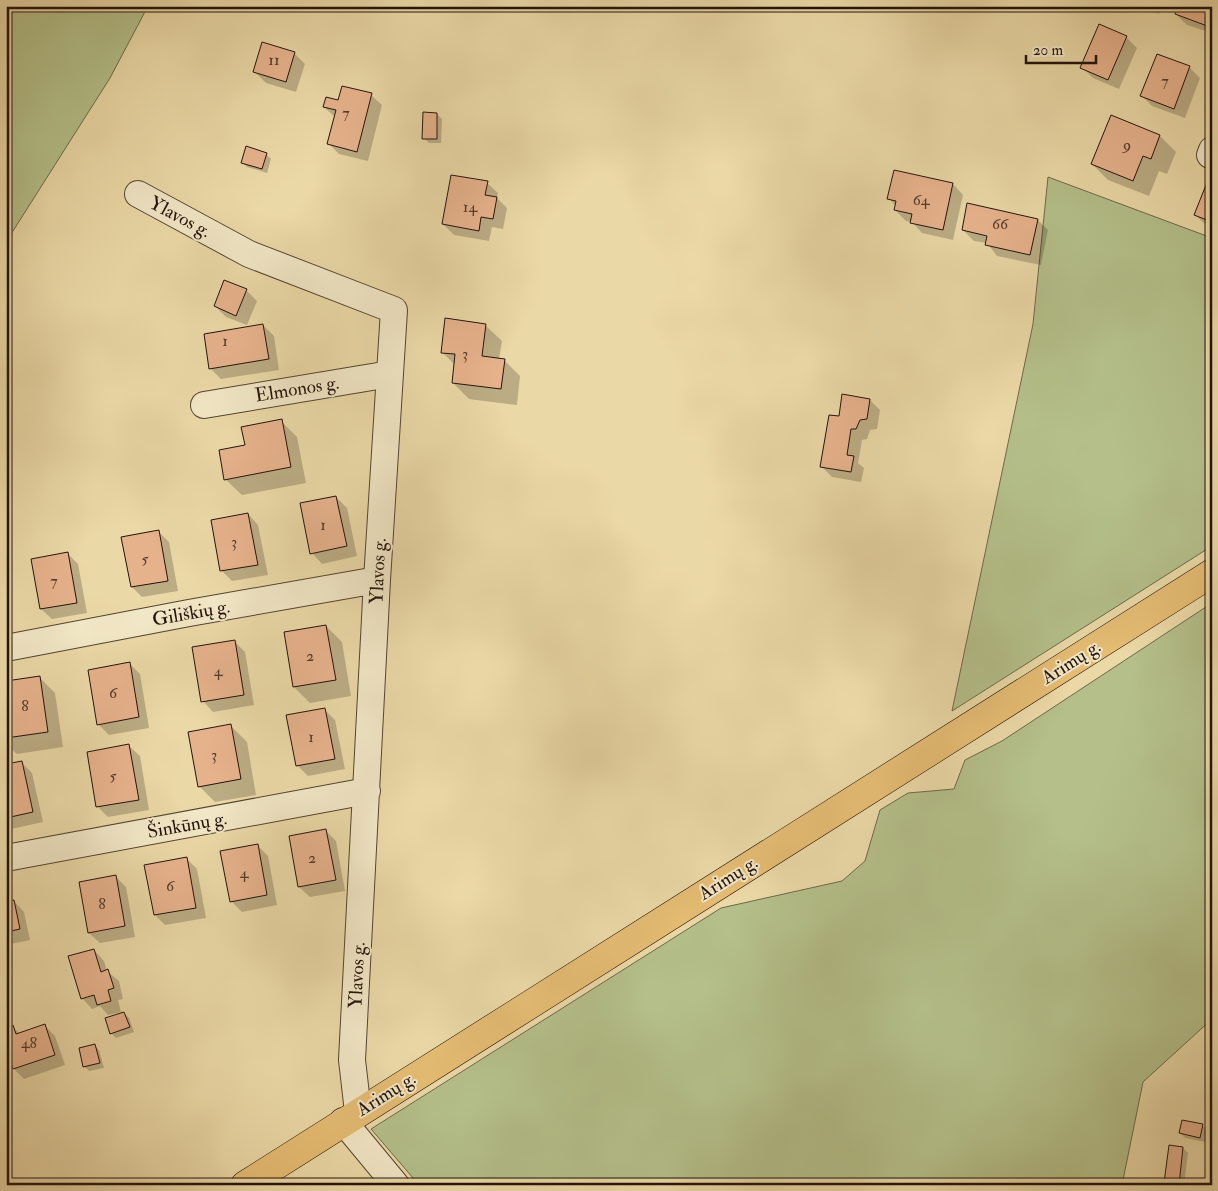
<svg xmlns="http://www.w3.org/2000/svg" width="1218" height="1191" viewBox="0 0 1218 1191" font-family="'IM FELL Double Pica',serif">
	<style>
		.green { fill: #b4bf89; stroke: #6c694a }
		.shadow { fill: #0003 }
		.building { fill: #e6b28c; stroke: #23130c }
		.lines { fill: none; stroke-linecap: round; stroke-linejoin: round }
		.minor-casing { stroke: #554432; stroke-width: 28 }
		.major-casing { stroke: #23130c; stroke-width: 29 }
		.minor { stroke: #f1e6c5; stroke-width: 26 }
		.major { stroke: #e5bc73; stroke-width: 28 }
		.labels { text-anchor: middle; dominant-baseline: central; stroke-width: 4; stroke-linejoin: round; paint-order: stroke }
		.number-label { font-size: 16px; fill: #543b2c }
		.street-label { font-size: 19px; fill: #23130c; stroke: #f1e6c5 }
	</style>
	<rect width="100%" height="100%" fill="#ead8a6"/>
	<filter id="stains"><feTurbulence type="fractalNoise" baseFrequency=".004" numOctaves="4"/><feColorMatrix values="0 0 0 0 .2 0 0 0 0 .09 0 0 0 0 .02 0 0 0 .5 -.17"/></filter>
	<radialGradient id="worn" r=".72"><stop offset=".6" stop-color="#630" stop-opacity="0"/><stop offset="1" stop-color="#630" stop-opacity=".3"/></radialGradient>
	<path class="green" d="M6,6H148L110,78L6,242Z
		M1048,177L1212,238V546L952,711L1033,324Z
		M1212,603V1019L1143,1082L1122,1185H419L371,1129L721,908L842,881L865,861L880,810L908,793L954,789L965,760L1002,741Z"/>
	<path class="shadow" d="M1137,6H1162L1159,14Z
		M1212,6V33L1187,25L1176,14Z
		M1126,37L1137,48L1119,89L1093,78L1082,67Z
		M294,53L305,64L296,92L266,83L255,72Z
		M1189,67L1200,78L1185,118L1152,106L1142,96Z
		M371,95L382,105L368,161L339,154L328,143L335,117L324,107Z
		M437,114L442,119L441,143H429L424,138Z
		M1160,136L1176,152L1167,174L1159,171L1149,196L1108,180L1092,164Z
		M266,154L271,159L267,173L247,167L242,162Z
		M1212,177V228L1206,225L1195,215Z
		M487,183L498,193L497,198L507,208L503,229L492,227L489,241L454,235L443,224Z
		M953,184L963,195L953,240L922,233L912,222L906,221L895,210L896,206L889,199Z
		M1038,220L1048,230L1041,265L997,256L987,243L974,241L963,230Z
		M246,290L257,301L247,325L226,317L215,306Z
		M263,325L274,336L279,370L221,379L210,368Z
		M485,325L502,341L499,359L504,360L520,376L517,405L469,399L453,383L455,365L442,352Z
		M870,400L880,410L877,429L870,430L867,439L862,440L858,463L864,468L861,482L832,477L822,467L840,418Z
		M281,421L297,437L306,483L242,495L225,479L246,446Z
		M336,497L347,508L357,556L322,564L312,553Z
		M248,514L258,525L268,575L232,581L222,571L213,521Z
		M158,531L169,542L178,591L142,597L132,587Z
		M67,553L78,564L87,613L52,619L41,609L32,560Z
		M326,626L342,642L351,696L310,703L294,687Z
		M234,641L245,652L254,705L213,712L203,701Z
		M130,664L140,674L149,728L109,735L98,724Z
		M39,677L55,693L63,747L17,754L6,744V682Z
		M324,709L335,720L345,769L308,776L298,766L288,716Z
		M231,726L247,742L256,795L215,802L199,786Z
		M129,746L140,756L149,810L108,817L97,806Z
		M21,762L32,773L43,822L11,829L6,825V766Z
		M326,831L336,841L345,891L310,897L299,887Z
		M257,845L268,856L277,905L242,912L231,901Z
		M186,858L197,869L206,918L165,925L155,915Z
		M116,877L126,887L135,937L100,943L89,933Z
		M14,901L24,912L30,940L6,945V903Z
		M94,950L104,961L107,971L119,981L123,999L118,1000L121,1012L108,1015L100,1006L92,1009L82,998Z
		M124,1013L129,1018L134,1032L116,1038L111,1033Z
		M45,1026L55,1036L65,1065L24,1079L14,1069L10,1037L13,1027L20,1034Z
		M94,1045L99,1050L104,1068L89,1071L84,1066Z
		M1202,1125L1207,1130L1205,1142L1185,1138L1180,1133Z
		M1183,1148L1188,1153L1184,1185H1168L1166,1183Z"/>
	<path class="building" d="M1178,6H1212V21L1210,27L1175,14Z
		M1099,24L1127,36L1108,80L1080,68Z
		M262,42L295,52L286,82L253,72Z
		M1157,54L1190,66L1174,109L1140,96Z
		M342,86L372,93L357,152L327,144L336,110L323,107L326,97L338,100Z
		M423,112L437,113V139H422Z
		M1111,115L1160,135L1151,159L1143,156L1133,181L1091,164Z
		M246,146L267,153L262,169L241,163Z
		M894,170L953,183L943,230L910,223L912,214L894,210L896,201L887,199Z
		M451,175L488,181L485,195L497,197L493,219L481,217L479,231L442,224Z
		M1210,175L1212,176V222L1194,215Z
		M967,203L1038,219L1030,255L985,245L987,236L962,230Z
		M224,280L247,289L236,316L214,306Z
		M445,318L486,324L482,356L505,359L501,389L452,383L455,354L441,353Z
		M263,324L269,359L209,369L204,334Z
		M842,394L870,399L867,419L860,420L856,429H851L847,455L854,456L851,472L820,467L829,415L839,416Z
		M282,419L291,467L224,480L219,450L245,445L241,427Z
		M336,496L347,546L310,554L300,503Z
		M248,513L258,565L220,571L211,520Z
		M159,530L168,581L131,587L121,537Z
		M68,552L77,603L40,609L31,559Z
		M326,625L336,680L293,687L284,632Z
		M235,640L244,695L201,702L192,647Z
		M130,662L139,717L97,725L88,670Z
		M40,676L48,732L6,738V681Z
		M325,708L335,759L296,766L286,715Z
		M231,724L241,779L198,787L188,732Z
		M129,744L139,800L96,807L87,752Z
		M22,761L33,812L6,818V764Z
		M326,829L336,880L298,887L289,836Z
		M258,844L267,895L230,902L220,851Z
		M187,857L196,908L154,915L144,865Z
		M116,875L125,926L88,933L79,882Z
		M14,900L20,929L6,932V902Z
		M94,949L101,972L108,969L114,988L108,990L111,1001L97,1005L94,995L81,999L68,956Z
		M124,1012L130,1027L110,1034L105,1018Z
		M45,1024L55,1055L13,1069L6,1050V1037L8,1036L6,1027L13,1025L16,1034Z
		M95,1044L100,1063L83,1067L79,1048Z
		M1182,1120L1203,1124L1200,1138L1179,1133Z
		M1169,1145L1183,1147L1179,1185L1164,1183Z"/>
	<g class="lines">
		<defs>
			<path id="minor" d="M1210,155L1212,150
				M138,194L249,254L394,310L377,580L352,1060L358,1112
				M204,405L390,374
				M6,648L189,613L377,580
				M6,858L367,791
				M343,1121L396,1185"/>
			<path id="major" d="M245,1185L1212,573"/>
		</defs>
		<use href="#minor" class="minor-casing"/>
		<use href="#major" class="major-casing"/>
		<use href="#minor" class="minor"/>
		<use href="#major" class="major"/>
	</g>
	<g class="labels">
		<g class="number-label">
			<text x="274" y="60">11</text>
			<text x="1165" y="81">7</text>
			<text x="346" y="113">7</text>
			<text x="1127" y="145">9</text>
			<text x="921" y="200">64</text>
			<text x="470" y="207">14</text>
			<text x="1000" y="224">66</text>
			<text x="225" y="341">1</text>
			<text x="465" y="354">3</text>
			<text x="323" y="525">1</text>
			<text x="234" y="542">3</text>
			<text x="145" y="559">5</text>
			<text x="54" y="581">7</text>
			<text x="310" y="656">2</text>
			<text x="218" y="671">4</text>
			<text x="113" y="693">6</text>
			<text x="25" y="706">8</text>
			<text x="311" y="737">1</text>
			<text x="214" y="755">3</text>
			<text x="113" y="776">5</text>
			<text x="312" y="858">2</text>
			<text x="244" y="873">4</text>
			<text x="170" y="886">6</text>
			<text x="102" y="904">8</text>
			<text x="29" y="1043">48</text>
		</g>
		<g class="street-label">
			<text transform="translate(180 217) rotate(28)">Ylavos g.</text>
			<text transform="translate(297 389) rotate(-9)">Elmonos g.</text>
			<text transform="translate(378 571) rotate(-87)">Ylavos g.</text>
			<text transform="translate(191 613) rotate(-10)">Giliškių g.</text>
			<text transform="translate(1071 662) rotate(-32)">Arimų g.</text>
			<text transform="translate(187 825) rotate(-10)">Šinkūnų g.</text>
			<text transform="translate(728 878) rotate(-32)">Arimų g.</text>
			<text transform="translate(357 975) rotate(-87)">Ylavos g.</text>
			<text transform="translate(386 1094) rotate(-32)">Arimų g.</text>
		</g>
	</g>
	<rect width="1218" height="1191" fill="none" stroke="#ead8a6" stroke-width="25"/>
	<rect x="8" y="8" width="1203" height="1176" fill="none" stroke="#23130c" stroke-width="2.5"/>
	<rect x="12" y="12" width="1193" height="1166" fill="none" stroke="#23130c"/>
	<path d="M1026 55v8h70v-8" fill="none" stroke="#23130c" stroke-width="2.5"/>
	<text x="1033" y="55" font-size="15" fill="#23130c" stroke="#f1e6c5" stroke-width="4" paint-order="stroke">20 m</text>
	<rect width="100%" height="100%" filter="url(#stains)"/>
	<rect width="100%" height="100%" fill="url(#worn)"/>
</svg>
